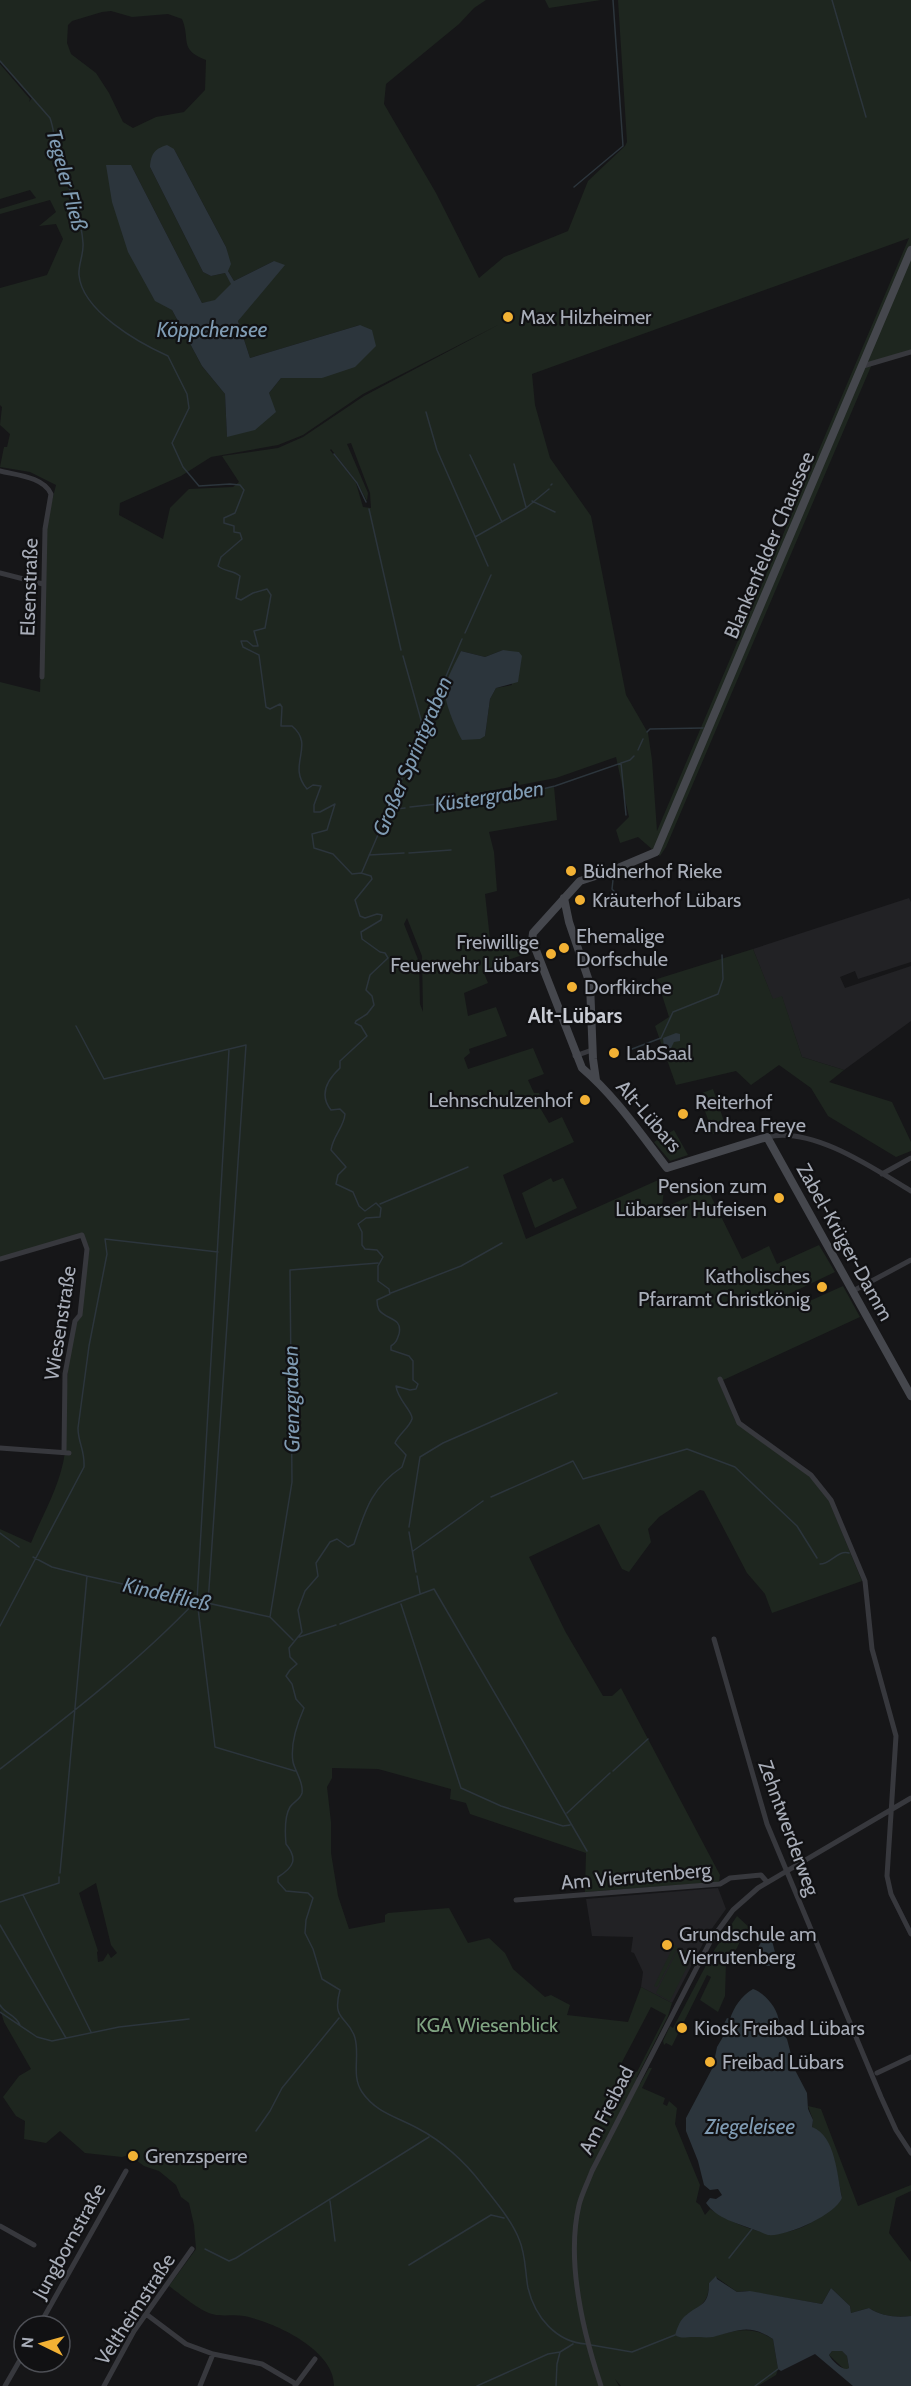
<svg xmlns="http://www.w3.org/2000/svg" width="911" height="2386" viewBox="0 0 911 2386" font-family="Cabin,sans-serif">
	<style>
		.built { fill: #222225 }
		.green { fill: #1e261f; fill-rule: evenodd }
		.water { fill: #2c353c; fill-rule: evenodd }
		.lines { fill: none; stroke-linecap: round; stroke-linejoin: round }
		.stream { stroke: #2c353c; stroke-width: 1.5 }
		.street { stroke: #37383d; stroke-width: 5 }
		.secondary { stroke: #45474d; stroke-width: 8 }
		.poi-dot { fill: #f2b134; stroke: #111113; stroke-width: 2 }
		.labels { text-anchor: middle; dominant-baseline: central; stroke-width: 4.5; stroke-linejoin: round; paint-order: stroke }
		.poi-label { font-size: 20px; fill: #a8adb8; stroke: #111113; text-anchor: start }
		.street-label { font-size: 20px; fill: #a8adb8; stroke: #111113 }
		.park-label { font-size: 20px; fill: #7fa381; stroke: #111113 }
		.water-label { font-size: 21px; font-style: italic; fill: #7f9bb3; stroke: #111113 }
		.neighbourhood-label { font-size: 21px; font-weight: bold; fill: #c9ccd4; stroke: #111113 }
	</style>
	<rect width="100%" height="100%" fill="#161618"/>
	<path class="built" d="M909,898L911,902V962L858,979L855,971L840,977L845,988L911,966V1021L844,1070L802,1057L782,997L773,1000L753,949Z
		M718,1888L726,1909L708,1934L672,2003L641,1987L643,1972L634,1953L631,1952L633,1937L592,1936L586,1899Z"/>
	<path class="green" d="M0,0H486L474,8L459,24L386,84L384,104L436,193L479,278L504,257L568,231L588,181L625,146L627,142L618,0H911V351L872,364L666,847L660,856L638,837L620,843L616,830L629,817L616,757L556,778L479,793L480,797L554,787L557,820L489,832L494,852L497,891L485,894L491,948L528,945L531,952L496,964L484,973L488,983L464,993L468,1016L496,1007L507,1036L469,1049L470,1053L464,1058L468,1069L533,1048L544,1074L528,1080L534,1093H539L544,1102L539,1106L549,1123L562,1117L574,1142L503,1175L526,1239L665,1177L662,1209L707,1188L742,1259L769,1246L777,1264L819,1245L835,1272L787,1295L794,1308L843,1286L860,1317L719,1382L735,1420L810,1477L829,1501L862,1581L772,1613L765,1594L747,1573L704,1491L700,1490L659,1517L648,1529L651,1542L629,1572L622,1569L599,1524L529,1557L565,1631L603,1696H612L621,1688L720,1875L719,1882L585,1892L586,1853L470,1814L466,1803L450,1799L451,1789L378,1769L332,1768V1778L327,1787L331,1822V1853L338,1896L349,1929L385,1922V1915L388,1913L449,1908L468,1943L489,1938L505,1953L513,1969L545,1997L551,1995L570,2005L567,2015L628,2022L641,1987L672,2003L668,2016L637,2077L640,2084L649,2068H652L642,2088L665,2098L663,2104L667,2106L669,2101L677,2108L675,2124L700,2185L696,2202L700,2205L705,2215L710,2209C743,2229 776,2244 812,2222C823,2216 832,2206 842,2198L834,2159L812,2127L813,2120L808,2106L821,2109L858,2206L911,2185V2191L896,2198L889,2233L911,2262V2316C897,2318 881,2316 869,2308L851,2313L850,2306L831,2288L822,2304L746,2291L737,2292L716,2277L709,2283C709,2301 702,2306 686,2315L696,2337C726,2338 743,2320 773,2339L778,2369L776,2375L758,2386H621L615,2379L619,2386H334C335,2350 274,2322 244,2316C234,2314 222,2317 212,2314C200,2311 180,2294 169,2286L196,2249L194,2225L189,2203L181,2197L176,2185L159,2171L144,2166L129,2155L122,2157L85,2153L60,2131L46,2143L24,2139L25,2121L16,2116L3,2097L19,2076L31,2069L4,2022L0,2009V1529L31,1543C43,1514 61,1484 65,1452C68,1425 63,1332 81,1317L89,1248L84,1236L0,1259V682L40,692L45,529L56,485L30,472L0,467L4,447H7L10,434L0,425L2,407L0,405V288L47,275L63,239L56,224L39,226L56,212L50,200L0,214V209L36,198L30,190L0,199V64L30,99L29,102L32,98L0,61ZM111,11L132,17L168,14L182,19C191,40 178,49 206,60L205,90L184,112L156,117L133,128L123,122L109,93L96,73L71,54L67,43L68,25L72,21L102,12ZM174,149L226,247L228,271L234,281L274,261L238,321L250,358L360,325L322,378H281L269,393L227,436L225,394L202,366L172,310L131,165L202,303L215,301L232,284L225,273L211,276L203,272L150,167ZM909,238L657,831L652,760L648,733L626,695L591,516L550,458L535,405L532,374ZM500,324L364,396L303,437L278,448L222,456L239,482L233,487L189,489L170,508L163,539L119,515L120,503L181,476L211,457L278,445L303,435L363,394ZM351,443L370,493L371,508L363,507L356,483L330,450L331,449L357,482L367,501L368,493L347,444ZM503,650L512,685L496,688L490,699L485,736L445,691L461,651L485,657ZM407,918L422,956L423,1012L420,1004L419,962L404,924ZM96,1883L111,1945L117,1953L111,1958L108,1953L103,1961L98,1962L97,1952L98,1951L79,1893ZM651,2007L666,2015L637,2072L621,2064Z
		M545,0H601L549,8Z
		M753,949L773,999L782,996L802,1057L844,1070L829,1082L892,1102L911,1142V1151L896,1157L828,1116L811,1088L779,1065L751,1085L736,1071L676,1085L655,1026L669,1017L657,979Z
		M713,1089L727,1130L713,1134L699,1094Z
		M674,1130L688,1155L670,1161L654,1142Z
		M551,1178L553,1182L563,1178L577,1208L535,1228L522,1193Z
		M737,1916L751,1929L743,1934L737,1948L726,1962L725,1996L718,2012L700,2000L711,1977L707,1975L672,2046L666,2043L664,2045L663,2041L670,2026L673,2028L713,1952Z
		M674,1945L678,1947L657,1987L654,1986Z
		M679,1947L693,1955L670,2001L656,1993Z
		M832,2351H842L847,2356L849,2368L847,2370L844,2369L829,2355Z"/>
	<path class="water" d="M167,145L174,149L226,247L231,264L228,271L234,281L274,261L285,265L238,321L250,358L360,325L372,330L376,346L355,367L322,378H281L269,393L276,412L255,430L227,437L225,394L202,366L172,310L155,301L128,252L112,202L106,165H131L202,303L215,300L231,284L225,273L211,276L203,272L150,167C151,154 154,149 167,145Z
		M503,650L519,652L522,656L518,682L496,688L490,699L485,736L480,739L462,740C456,729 444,702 445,690C446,678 456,662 461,651L485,657Z
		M676,1033L680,1034V1041L674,1042L671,1048H664L663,1038Z
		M764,1937H771L776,1956L769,1959L770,1966H759L754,1961L755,1953Z
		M753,1989C766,1993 783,2014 778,2028L787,2039L795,2070L807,2093L808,2109L813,2120L812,2127C836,2136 837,2176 842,2198C835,2215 786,2237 768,2235C764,2234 759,2231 755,2230C737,2223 717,2219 706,2203L710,2198L716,2199L722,2195L718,2189L710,2190L704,2185L698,2161L686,2131V2118L713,2067L717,2047L727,2030L724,2024L727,2018L730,2019C734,2007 741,1996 753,1989Z
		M716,2276L717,2279L737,2292L750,2291L822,2304L831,2288L850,2306L851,2313L869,2308C881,2316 897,2318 911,2316V2386H853L815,2354L781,2371L778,2369L773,2339C748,2323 738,2331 713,2337C706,2338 700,2337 693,2337C686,2337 681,2339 675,2335C677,2329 679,2322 684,2317C699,2303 709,2308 709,2283ZM832,2351H842L847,2356L849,2368L847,2369C841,2369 832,2361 829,2355Z"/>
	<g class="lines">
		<path class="stream" d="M832,0L866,117
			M0,61L50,118C54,129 54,139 57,150C64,179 81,212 83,243C84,254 78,265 79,275C82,311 139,343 168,356L187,394L189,408L172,443L183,467L199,486L230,484L240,485L244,490L235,513L224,518V523L234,526V532L240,533L242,539L221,557L218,566C225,572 233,570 240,576L236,598L241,600L253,593L267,589L271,595L265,628L254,631L258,646H253L247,641H241L243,647L259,655L266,707L270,709L280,704L282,707L281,726H292C316,746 286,765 307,789L313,785L321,786L314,805V812H320L335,804L327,830L312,834L314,848L333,854L352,874L361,873L371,876L372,879L355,900L360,916L365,918L377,914L382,915L381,920L361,932L362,939L380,952L385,953L388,958L370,975L366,990L372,996L374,1005L367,1014L356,1021L355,1023L361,1026L367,1036L340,1061V1068C327,1080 319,1095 331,1110L340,1109L345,1114C344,1127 333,1136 331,1150L346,1167L338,1175L336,1184L353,1192L359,1206L365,1211L376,1203L381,1208L380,1217L366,1218L358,1224L362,1232V1245L365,1249L377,1250L383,1257L378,1266V1281L389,1289L390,1294L377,1300C377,1303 378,1308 379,1310C386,1320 403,1317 399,1334C397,1340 396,1343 391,1346V1350L409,1356L413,1361V1380L418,1384L416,1389L410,1390L396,1386C397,1399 414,1413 412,1419C409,1428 399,1434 395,1443L406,1455L402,1467C371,1488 365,1511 354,1544L348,1547L337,1539L330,1542L316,1563L318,1576L305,1591L298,1610L302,1632L289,1648L290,1657L297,1664L290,1670L286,1676L292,1684L296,1699L304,1708C297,1724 290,1744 293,1762C295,1771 304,1783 302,1793C300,1800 294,1801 290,1807C284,1817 285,1833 286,1844C298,1859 294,1867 278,1877V1882L286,1891L308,1893L313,1898L306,1920L305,1933L313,1949L322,1979L340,1990C331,2022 349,2016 355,2038C360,2056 351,2076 362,2092C376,2113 398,2117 419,2129C442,2141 465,2162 481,2183C494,2200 511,2219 519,2239C526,2255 525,2272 528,2288C535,2317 556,2342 586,2344
			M574,187L623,146L613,0
			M426,412L437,450L488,566
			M334,454L357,483L366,502
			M470,455L502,522
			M514,464L526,507
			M551,485L552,484
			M532,501L555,512
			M369,509L401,650
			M475,537L526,508L549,489
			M465,633L491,575
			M403,656L423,727
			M647,732L650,729L703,728
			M638,750L643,739
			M621,763L626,815
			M410,807L513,796L555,786L630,760L634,756
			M388,810L405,808
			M409,853L451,850
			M369,855L404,853
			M362,872L462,639
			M618,872L613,880L612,889L623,901
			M76,1026L104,1079L246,1045L208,1603
			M632,1049L661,1038L673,1012L718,994L723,979L722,955
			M229,1050L197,1600L215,1747L295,1771
			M380,1204L468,1167
			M391,1293L461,1266L502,1243
			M491,1497L573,1461L583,1479L687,1449L735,1467L797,1526L817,1558
			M409,1527L420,1457L443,1443L557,1393
			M409,1532L416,1572
			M0,1533L19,1547L16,1545
			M413,1551L483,1501
			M33,1557L52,1567L87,1576L270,1617L293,1640
			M820,1564C831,1564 837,1550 849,1553
			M417,1576L420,1593
			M401,1604L461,1788L501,1806L563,1826L570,1825
			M270,1617L292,1482L290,1270L378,1263
			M340,1624L434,1589L587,1851
			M0,1626L84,1467C85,1450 78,1443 78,1428L89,1346L107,1254L105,1239L218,1252
			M299,1637L336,1625
			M0,1769C68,1716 137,1663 197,1600
			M613,1771L648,1739
			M567,1813L610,1773
			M60,1873L87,1576
			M23,1895L91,2032
			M0,1902L59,1883V1877
			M0,1925L66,2038
			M0,2005C6,2015 15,2014 20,2025
			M0,2012L37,2037L52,2041L119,2027L189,2019
			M256,2131L270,2111L282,2088L339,2018
			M330,2201L335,2241
			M205,2249L229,2261L236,2258L429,2137
			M729,2258L752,2229
			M409,2265L491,2215L504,2218
			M591,2345L632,2352L675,2335
			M477,2386L548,2354L560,2352
			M556,2386L557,2364L560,2352L573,2344
			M755,2386L778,2369"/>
		<path class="street" d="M863,366L911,352
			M0,471C16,475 44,477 51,494L45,529L42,677
			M0,573L43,584
			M575,1056L592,1050
			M767,1137C812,1126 873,1168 911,1191
			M882,1174L911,1158
			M0,1259L82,1235L87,1249L80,1315L75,1321L65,1374L64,1452
			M853,1291L911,1260
			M720,1379L739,1423L811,1475L831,1500L865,1581L872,1649L896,1736L887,1876L891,1894L911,1934
			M0,1448L69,1453
			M714,1639L767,1824L881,2097L896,2130L911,2153
			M516,1900L720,1884L730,1878L761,1875L767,1882
			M877,2073L911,2057
			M0,2226L34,2245
			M146,2314L186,2344L213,2354L262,2364L296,2384
			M39,2326L126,2171
			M5,2386L24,2353
			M104,2386L134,2331L192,2249
			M200,2386L213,2354
			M295,2386L315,2359
			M601,2386C583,2332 566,2261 579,2205C582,2193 588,2182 592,2171L711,1940L733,1910L758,1888L911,1798"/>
		<path class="secondary" d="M911,250L656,852L611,871L580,881L533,933L532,940L582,1068C615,1096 640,1133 667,1168L767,1137L911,1396
			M564,898L569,922L590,984L593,1059L596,1080"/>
	</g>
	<g class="poi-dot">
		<circle cx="508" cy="317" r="6"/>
		<circle cx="571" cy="871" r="6"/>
		<circle cx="580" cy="900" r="6"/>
		<circle cx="564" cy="948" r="6"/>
		<circle cx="551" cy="954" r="6"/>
		<circle cx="572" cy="987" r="6"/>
		<circle cx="614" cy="1053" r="6"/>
		<circle cx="585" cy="1100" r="6"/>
		<circle cx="683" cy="1114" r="6"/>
		<circle cx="779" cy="1198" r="6"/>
		<circle cx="822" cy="1287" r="6"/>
		<circle cx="667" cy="1945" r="6"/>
		<circle cx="682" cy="2028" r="6"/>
		<circle cx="710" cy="2062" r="6"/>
		<circle cx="133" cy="2156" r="6"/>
	</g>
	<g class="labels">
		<g class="poi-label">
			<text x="520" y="317">Max Hilzheimer</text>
			<text x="583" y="871">Büdnerhof Rieke</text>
			<text x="592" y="900">Kräuterhof Lübars</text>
			<text x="576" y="936">Ehemalige<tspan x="576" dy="23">Dorfschule</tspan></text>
			<text x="539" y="942" text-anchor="end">Freiwillige<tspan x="539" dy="23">Feuerwehr Lübars</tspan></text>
			<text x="584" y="987">Dorfkirche</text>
			<text x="626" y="1053">LabSaal</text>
			<text x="573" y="1100" text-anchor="end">Lehnschulzenhof</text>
			<text x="695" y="1102">Reiterhof<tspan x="695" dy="23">Andrea Freye</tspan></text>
			<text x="767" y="1186" text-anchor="end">Pension zum<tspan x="767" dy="23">Lübarser Hufeisen</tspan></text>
			<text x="810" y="1276" text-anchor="end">Katholisches<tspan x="810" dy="23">Pfarramt Christkönig</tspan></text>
			<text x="679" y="1934">Grundschule am<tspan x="679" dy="23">Vierrutenberg</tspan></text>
			<text x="694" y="2028">Kiosk Freibad Lübars</text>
			<text x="722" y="2062">Freibad Lübars</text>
			<text x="145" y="2156">Grenzsperre</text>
		</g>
		<g class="street-label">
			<text transform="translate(769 545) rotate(-67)">Blankenfelder Chaussee</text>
			<text transform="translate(29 587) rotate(-88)">Elsenstraße</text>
			<text transform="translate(649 1116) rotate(49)">Alt-Lübars</text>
			<text transform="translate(845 1242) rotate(61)">Zabel-Krüger-Damm</text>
			<text transform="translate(60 1323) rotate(-81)">Wiesenstraße</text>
			<text transform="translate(789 1828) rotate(70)">Zehntwerderweg</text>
			<text transform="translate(636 1876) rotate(-5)">Am Vierrutenberg</text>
			<text transform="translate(606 2110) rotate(-63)">Am Freibad</text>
			<text transform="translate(69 2241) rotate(-61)">Jungbornstraße</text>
			<text transform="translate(135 2309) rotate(-57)">Veltheimstraße</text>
		</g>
		<g class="park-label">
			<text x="487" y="2025">KGA Wiesenblick</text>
		</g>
		<g class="water-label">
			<text transform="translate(67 180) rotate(75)">Tegeler Fließ</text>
			<text x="212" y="329">Köppchensee</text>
			<text transform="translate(412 756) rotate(-67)">Großer Sprintgraben</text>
			<text transform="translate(489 796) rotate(-9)">Küstergraben</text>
			<text transform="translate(291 1399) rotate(-91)">Grenzgraben</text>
			<text transform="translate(167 1594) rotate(13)">Kindelfließ</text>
			<text x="750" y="2126">Ziegeleisee</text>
		</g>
		<g class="neighbourhood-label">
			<text x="575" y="1015">Alt-Lübars</text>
		</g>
	</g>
	<g transform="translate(42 2344) rotate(275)"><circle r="28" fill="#111113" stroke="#4d4f55" stroke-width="1.5"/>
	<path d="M0-4.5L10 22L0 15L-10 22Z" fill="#f2b134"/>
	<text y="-9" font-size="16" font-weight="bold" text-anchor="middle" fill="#a8adb8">N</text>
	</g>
</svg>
